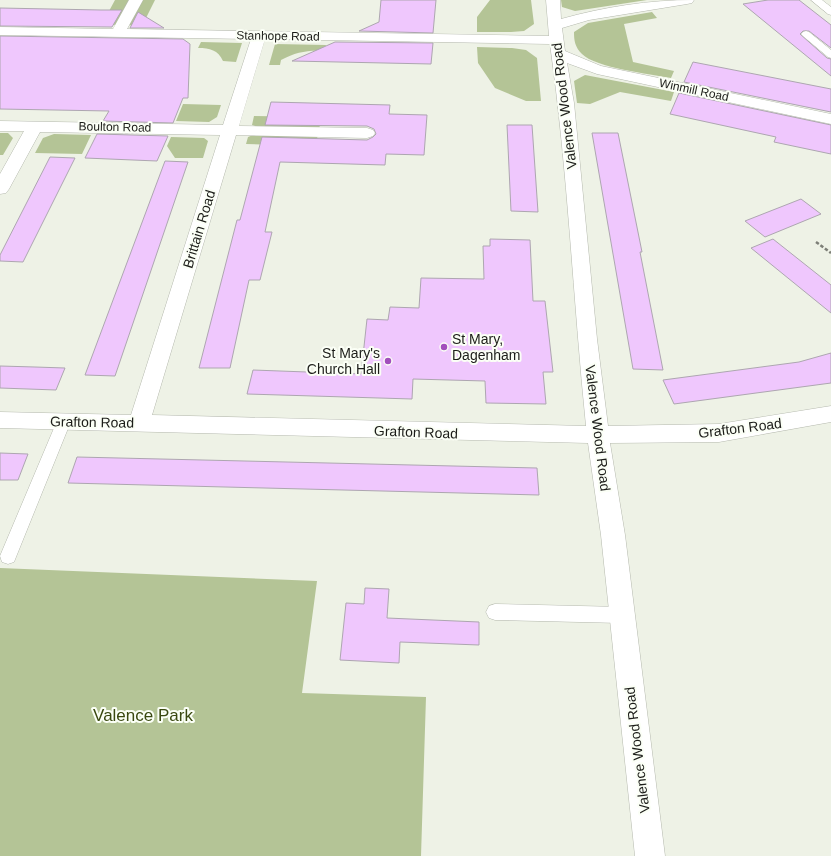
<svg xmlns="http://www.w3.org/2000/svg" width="831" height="856" viewBox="0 0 831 856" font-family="Helvetica,sans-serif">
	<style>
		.green { fill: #b4c496 }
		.building { fill: #efc7fd; stroke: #ada6b0 }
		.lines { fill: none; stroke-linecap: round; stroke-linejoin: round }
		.service-casing { stroke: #b5b9ae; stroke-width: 1 }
		.minor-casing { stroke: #b5b9ae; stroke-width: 1 }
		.path { stroke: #7d7f77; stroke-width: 2.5; stroke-dasharray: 3.5 2; stroke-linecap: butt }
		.service { fill: #fff; fill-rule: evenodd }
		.minor { fill: #fff; fill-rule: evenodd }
		.poi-dot { fill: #a24ebc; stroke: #fbfff6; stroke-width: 1.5 }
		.labels { text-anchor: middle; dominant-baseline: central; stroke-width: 4; stroke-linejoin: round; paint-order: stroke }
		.far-street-label { font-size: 12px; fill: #1c1d19; stroke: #fbfff6 }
		.street-label { font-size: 14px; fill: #1c1d19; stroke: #fbfff6 }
		.poi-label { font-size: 14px; fill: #1c1d19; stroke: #fbfff6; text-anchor: start }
		.near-park-label { font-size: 17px; fill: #39480f; stroke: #fbfff6 }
	</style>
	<rect width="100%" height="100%" fill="#eef2e6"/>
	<path class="green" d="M115,0H130L117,25L102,24Z
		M140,0H155L142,26L127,25Z
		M490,0H531L534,24L524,31L511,32H477V17Z
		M561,0H647L575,11L562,7Z
		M652,12L657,18L624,24L633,62L674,71L671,78C650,74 596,68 582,54C575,47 574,41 574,32L588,23Z
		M201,42L242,43L236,62L223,61C218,50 210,48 198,48Z
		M275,44L326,45L324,51C308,50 296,52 281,60L280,65H269Z
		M477,47L512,48L526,50L537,58L541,101H526L495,88L478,63Z
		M585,75L674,92L671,101L620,92L590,104L577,103L574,81Z
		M183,104L221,105L217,117L209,122L176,121Z
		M254,116L322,117L319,129L261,128L252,125Z
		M0,133H8L13,138L3,155H0Z
		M258,133L318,135L315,146L246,144L248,137Z
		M54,134L91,135L82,154L35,153L43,138Z
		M171,137L204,138L208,141L203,158H175L167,146Z
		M0,568L317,581L302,693L426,697L421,856H0Z"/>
	<path class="building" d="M381,0H436L433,33L359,31L379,22Z
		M768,0H799L831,25V48L809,31H803L800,34L827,58L831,59V76L743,4Z
		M0,8L101,10H122L112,27L0,26Z
		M138,12L164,28H130Z
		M0,36L183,39L190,44L188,98H183L173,123L103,121L109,111L0,109Z
		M335,42L433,43L431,64L292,61Z
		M693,62L831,89V112L684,82Z
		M679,93L831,125V154L774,142L776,137L670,114Z
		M271,102L390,105L389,114L427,115L424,155L386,154L385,165L280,162L265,232H272L260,280H249L230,368H199L237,220H240L262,137L367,140L373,137L376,134L374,129L367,126L265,125Z
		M507,125H532L538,212L511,211Z
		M592,133H618L642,252H640L663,370L633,369Z
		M97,134L168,136L157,161L85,158Z
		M50,157L75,158L23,262L0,261V255Z
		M165,161L188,162L115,376L85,375Z
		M801,199L821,214L765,237L745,221Z
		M490,239L530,240L533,301H545L553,372H543L546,404L486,403L485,381L413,379L412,399L247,394L253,370L361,374L367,319L388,320L390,307L419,308L421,278L484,279L483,246H490Z
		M773,239L831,285V313L751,248Z
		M831,353V383L674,404L663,380L799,362Z
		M0,366L35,367L65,368L56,390L0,388Z
		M0,453L28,454L18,480H0Z
		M77,457L537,468L539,495L68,483Z
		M365,588L389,589L387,618L479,622V645L400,642L399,663L340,660L346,603L364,604Z"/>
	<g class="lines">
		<defs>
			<path id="service" d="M811,0H822L831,7V15L828,14Z
				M806,31L809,32L831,50V58L828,57L803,36L801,34L803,32Z
				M64,415L69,417L71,421L16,557L14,562L8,564L2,562L0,556L57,421L59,417Z
				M495,604L621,607L627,609L630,615L627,621L621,623L495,620L489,618L486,612L489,606Z"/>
			<path id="minor" d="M129,0H143L127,29L549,36L546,0H560L561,19C604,7 649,0 694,0L692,3L687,4L589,20L562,28L565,51L601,66L831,114V124L597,74L567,63L574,103L597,339L608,426L719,424L831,406V422L719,442L610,443L625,535L665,856H635L601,535L588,443L0,428V412L131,415L220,135L40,132L9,189L6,193L0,194V174L24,131H0V121L223,125L251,39L0,35V27L113,29ZM265,39L550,44C568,171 573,299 586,426L152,415L236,135L367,138L373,136L375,133L373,130L367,128L239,126Z"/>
		</defs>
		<use href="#service" class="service-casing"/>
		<use href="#minor" class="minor-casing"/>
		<path class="path" d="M816,242L831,253"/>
		<use href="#service" class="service"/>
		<use href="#minor" class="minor"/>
	</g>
	<g class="poi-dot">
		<circle cx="444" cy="347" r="4"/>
		<circle cx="388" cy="361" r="4"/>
	</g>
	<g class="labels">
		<g class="far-street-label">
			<text transform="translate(278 36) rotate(1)">Stanhope Road</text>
			<text transform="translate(694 90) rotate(12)">Winmill Road</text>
			<text transform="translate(115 127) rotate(1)">Boulton Road</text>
		</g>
		<g class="street-label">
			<text transform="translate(564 106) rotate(-97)">Valence Wood Road</text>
			<text transform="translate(199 229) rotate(-73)">Brittain Road</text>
			<text transform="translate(92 422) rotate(1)">Grafton Road</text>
			<text transform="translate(598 428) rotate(83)">Valence Wood Road</text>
			<text transform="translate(740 428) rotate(-7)">Grafton Road</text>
			<text transform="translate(416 432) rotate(2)">Grafton Road</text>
			<text transform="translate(637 750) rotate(-97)">Valence Wood Road</text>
		</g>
		<g class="poi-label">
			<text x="452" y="339">St Mary,<tspan x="452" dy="16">Dagenham</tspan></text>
			<text x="380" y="353" text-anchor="end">St Mary's<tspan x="380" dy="16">Church Hall</tspan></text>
		</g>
		<g class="near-park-label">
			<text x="143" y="715">Valence Park</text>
		</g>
	</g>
</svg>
